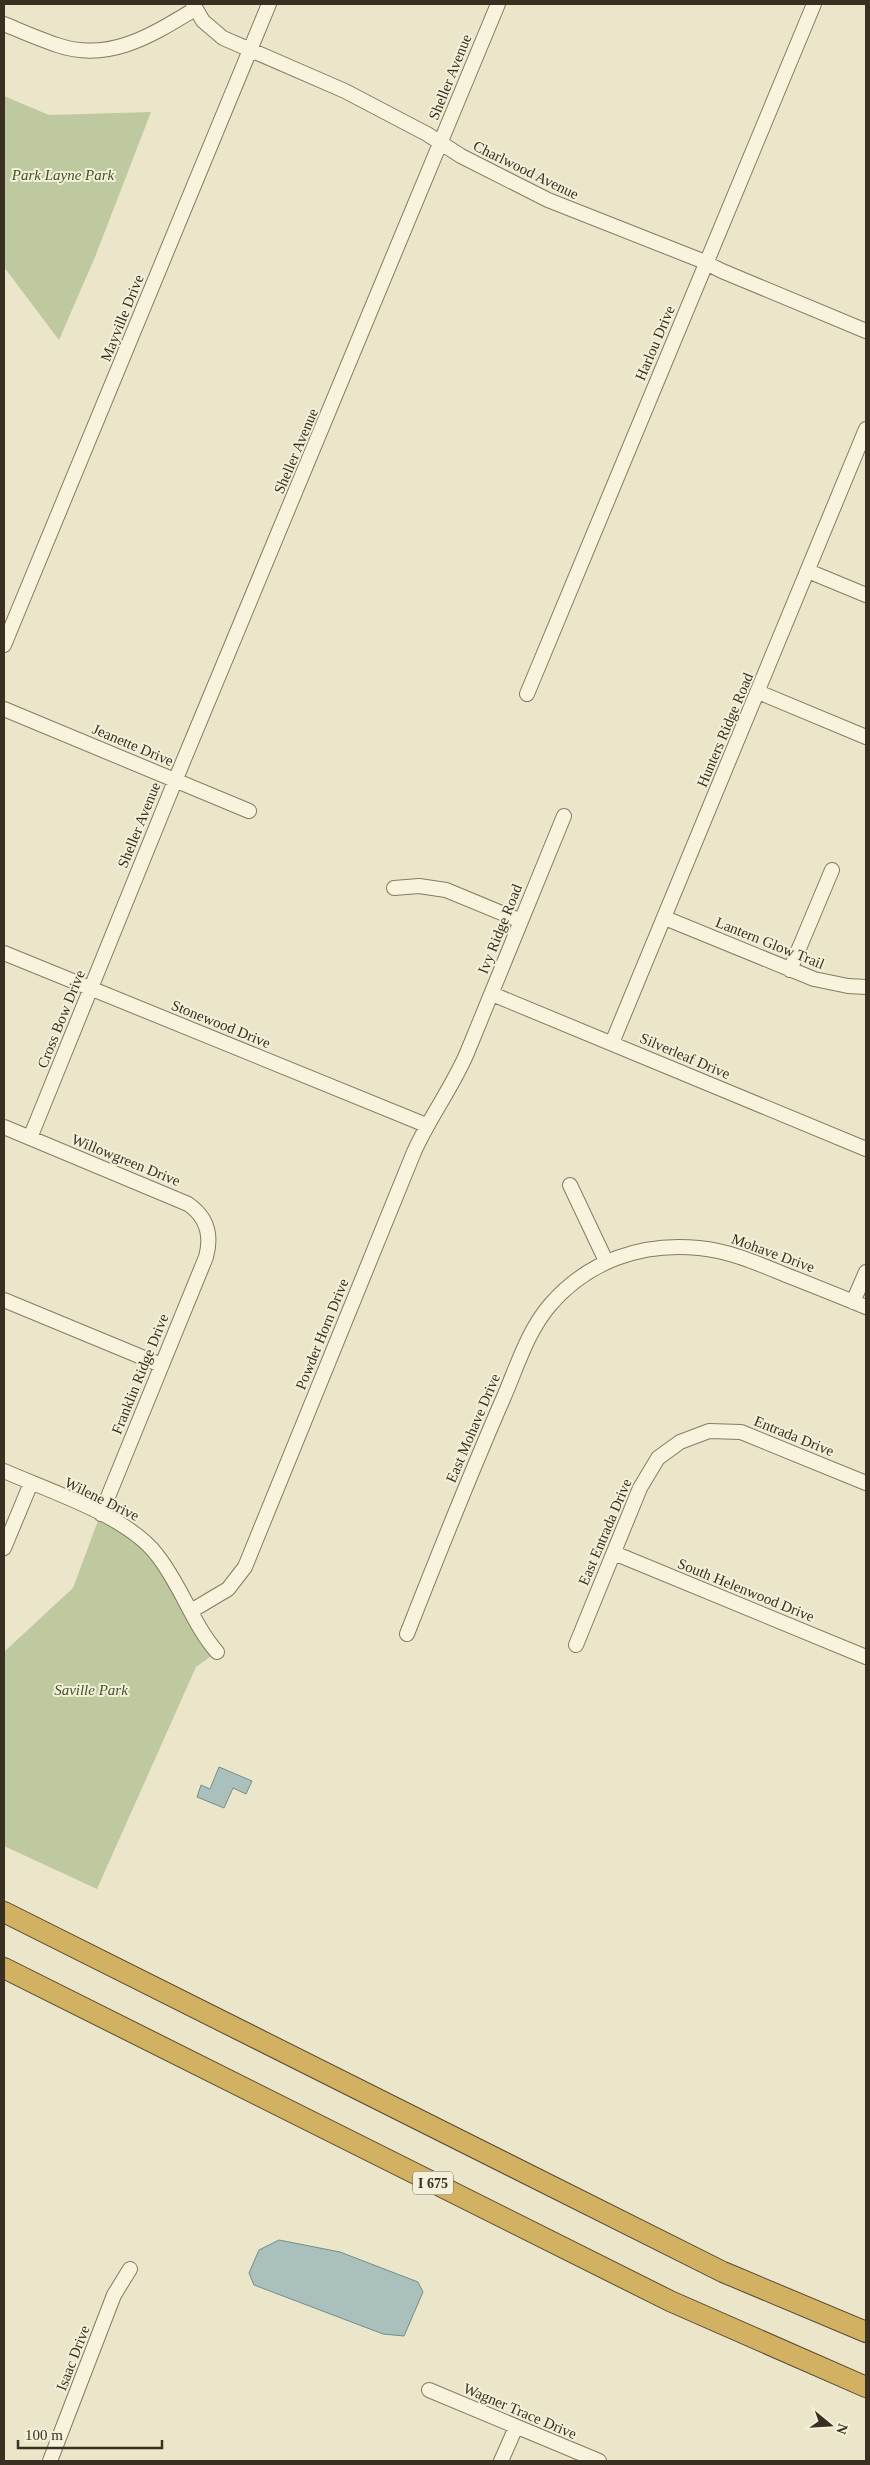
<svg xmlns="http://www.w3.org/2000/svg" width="870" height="2465" viewBox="0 0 870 2465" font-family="'Times New Roman',serif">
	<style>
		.green { fill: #bec99f }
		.water { fill: #aac0bd; stroke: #718e8b }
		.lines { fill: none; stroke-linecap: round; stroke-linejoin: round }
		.minor-casing { stroke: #877a60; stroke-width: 16 }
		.highway-casing { stroke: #554833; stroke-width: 22 }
		.minor { stroke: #f7f3dd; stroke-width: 14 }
		.highway { stroke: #d2b163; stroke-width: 20 }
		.labels { text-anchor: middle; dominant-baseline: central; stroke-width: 4; stroke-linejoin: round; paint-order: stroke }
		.shield { fill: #f3f0d9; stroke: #716a59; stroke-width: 1 }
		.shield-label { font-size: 14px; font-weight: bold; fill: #393022 }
		.street-label { font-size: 15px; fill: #393022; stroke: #f3f0d9 }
		.park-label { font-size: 15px; font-style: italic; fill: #43532a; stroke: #f3f0d9 }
	</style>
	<rect width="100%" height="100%" fill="#ebe6ca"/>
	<path class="green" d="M4,96L49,115L151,112L95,257L59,340L4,267Z
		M99,1518L115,1525L147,1550L214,1654L196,1667L97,1889L4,1846V1652L73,1588Z"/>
	<path class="water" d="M219,1767L252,1781L246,1794L233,1788L224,1808L197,1797L201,1785L210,1789Z
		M279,2240L340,2252L418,2282L423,2292L404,2336L383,2334L254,2285L249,2273L259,2250Z"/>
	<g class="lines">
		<defs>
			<path id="minor" d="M193,4L203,21L223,38L345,91L427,134L461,156L548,200L700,260L722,271L866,331
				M4,24C21,31 39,39 57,45C109,63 152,35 195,9
				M808,571L866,595
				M4,645L269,4
				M758,692L866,737
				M527,694L814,4
				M4,709L249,811
				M394,888L419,886L446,890L521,921
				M665,918L814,979L848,986L866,987
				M4,953L426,1125
				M790,970L832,870
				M492,994L866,1149
				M612,1043L866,429
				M4,1127L188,1204C207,1217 212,1235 206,1257L101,1514
				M30,1138L175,781L498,4
				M570,1185L606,1261
				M4,1300L161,1365
				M853,1302L866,1272
				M4,1471C49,1491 128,1516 157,1555C181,1585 192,1623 217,1652
				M4,1548L31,1483
				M614,1553L866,1657
				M191,1611L228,1589L245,1567L414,1152C429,1118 452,1088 467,1053L564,816
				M407,1634C438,1555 469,1477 503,1399C517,1367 527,1332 550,1305C588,1261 642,1242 699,1248C730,1251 757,1263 786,1275C812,1285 839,1296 866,1307
				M576,1645L640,1488L658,1458L680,1442L709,1431L741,1432L866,1483
				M429,2390L599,2461
				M50,2461L114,2295L130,2269
				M501,2461L516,2427"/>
			<path id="highway" d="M4,1912L723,2272L866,2332
				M4,1968L670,2301L866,2387"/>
		</defs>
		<use href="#minor" class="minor-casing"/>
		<use href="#highway" class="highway-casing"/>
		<use href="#minor" class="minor"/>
		<use href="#highway" class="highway"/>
	</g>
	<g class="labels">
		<rect class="shield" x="413" y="2171.5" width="40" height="23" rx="4"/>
		<g class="shield-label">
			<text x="433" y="2183">I 675</text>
		</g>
		<g class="street-label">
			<text transform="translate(450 77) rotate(-68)">Sheller Avenue</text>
			<text transform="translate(526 170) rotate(26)">Charlwood Avenue</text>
			<text transform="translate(122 318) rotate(-68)">Mayville Drive</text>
			<text transform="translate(655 343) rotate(-67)">Harlou Drive</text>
			<text transform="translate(296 451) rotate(-67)">Sheller Avenue</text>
			<text transform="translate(725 730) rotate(-67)">Hunters Ridge Road</text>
			<text transform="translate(133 745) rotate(23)">Jeanette Drive</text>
			<text transform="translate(139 825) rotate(-68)">Sheller Avenue</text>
			<text transform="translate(500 929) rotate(-68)">Ivy Ridge Road</text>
			<text transform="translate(770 943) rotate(22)">Lantern Glow Trail</text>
			<text transform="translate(61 1019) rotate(-68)">Cross Bow Drive</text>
			<text transform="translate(221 1024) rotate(22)">Stonewood Drive</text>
			<text transform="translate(685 1056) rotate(23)">Silverleaf Drive</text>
			<text transform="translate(126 1160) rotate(22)">Willowgreen Drive</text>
			<text transform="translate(773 1253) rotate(20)">Mohave Drive</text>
			<text transform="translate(322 1334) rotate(-68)">Powder Horn Drive</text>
			<text transform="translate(140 1374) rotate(-68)">Franklin Ridge Drive</text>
			<text transform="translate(473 1428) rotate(-67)">East Mohave Drive</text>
			<text transform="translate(794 1436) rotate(22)">Entrada Drive</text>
			<text transform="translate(102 1499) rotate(26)">Wilene Drive</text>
			<text transform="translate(605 1532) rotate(-67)">East Entrada Drive</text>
			<text transform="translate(746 1590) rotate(22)">South Helenwood Drive</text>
			<text transform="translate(73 2358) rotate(-69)">Isaac Drive</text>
			<text transform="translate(520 2411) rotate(23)">Wagner Trace Drive</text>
		</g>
		<g class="park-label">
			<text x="63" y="175">Park Layne Park</text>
			<text x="91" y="1690">Saville Park</text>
		</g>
	</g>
	<rect width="870" height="2465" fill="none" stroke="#393022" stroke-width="10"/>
	<g transform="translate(830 2425) rotate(108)" stroke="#f3f0d9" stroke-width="4" paint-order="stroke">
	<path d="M0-4L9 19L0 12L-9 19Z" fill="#393022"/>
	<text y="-8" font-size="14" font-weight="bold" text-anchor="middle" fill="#393022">N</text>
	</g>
	<path d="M18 2440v8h144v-8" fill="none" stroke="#393022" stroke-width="2.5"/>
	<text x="25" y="2440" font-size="15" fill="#393022" stroke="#f3f0d9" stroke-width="4" paint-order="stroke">100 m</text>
</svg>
